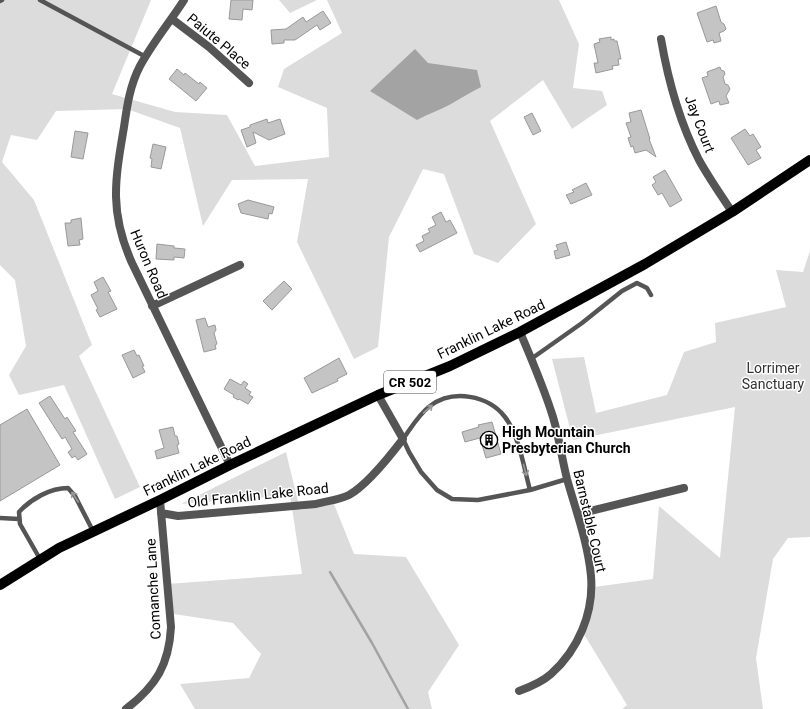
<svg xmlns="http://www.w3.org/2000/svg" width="810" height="709" viewBox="0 0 810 709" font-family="Roboto,sans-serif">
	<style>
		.green { fill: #dcdcdc }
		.water { fill: #a3a3a3 }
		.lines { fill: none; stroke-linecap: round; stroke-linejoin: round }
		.stream { stroke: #a3a3a3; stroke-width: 2.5 }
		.building { fill: #c4c4c4; stroke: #999 }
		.lane { stroke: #555; stroke-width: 4.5 }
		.street { stroke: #555; stroke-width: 8 }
		.primary { stroke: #000; stroke-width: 10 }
		.oneway { stroke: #999 }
		.labels { text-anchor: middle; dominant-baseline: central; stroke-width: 3; stroke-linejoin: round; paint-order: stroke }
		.shield { fill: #fff; stroke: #4c4c4c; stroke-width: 1 }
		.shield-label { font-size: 13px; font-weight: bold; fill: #000 }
		.street-label { font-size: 14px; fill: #000; stroke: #fff }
		.park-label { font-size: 14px; fill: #333; stroke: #fff }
		.poi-label { font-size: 14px; font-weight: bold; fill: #000; stroke: #fff; text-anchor: start }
	</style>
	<rect width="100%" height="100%" fill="#fff"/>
	<path class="green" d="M0,0H151L112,94L175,112L227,115L255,166L329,157L327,108L278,87L284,69L342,33L327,0H559L579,44L573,88L602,91L607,105L572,129L543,80L490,121L536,224L498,263L474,254L444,174L423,169L389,237L378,347L354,359L297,242L308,179L232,180L203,226L180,128L127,109L56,111L37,140L11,135L2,162L34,200L92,345L79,356L140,487L115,499L64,385L19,395L9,375L26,346L15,280L0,265Z
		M279,0H317L290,13Z
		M810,251V537L788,538L773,559L756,658L763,709H622L627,705L582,631L594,587L653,579L659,506L720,558L735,407L573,440L552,359L584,357L596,413L667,395L684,352L716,342L715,323L786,307L776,270L803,272Z
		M286,452L300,510L334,504L354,554L406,557L459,645L428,692L432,709H195L180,684L249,678L261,654L233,623L167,613V584L302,574L290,495L181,504Z"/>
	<path class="water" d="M415,49L428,63L477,70L481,87C471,92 461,98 451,104C440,110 428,114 417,120L370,91Z"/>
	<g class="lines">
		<path class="stream" d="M330,572L372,643L408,709"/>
	</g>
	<path class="building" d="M231,0H253L252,10L243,9L242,20L229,19Z
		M716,6L721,22L724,24L726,29L724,31L719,33L721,41L714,43L713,40L707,42L697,13Z
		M323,11L331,23L320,30L317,25L295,40H284V43L272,44L271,30L286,29L303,17L306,22Z
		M611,37V40L614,39V41H617L621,59H618L619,65L612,66L613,69L596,73L594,63H598L594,44L600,42L599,39Z
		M720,67L721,70L724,71L725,74L723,77L725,84L728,85L730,89L726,96L729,103L720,105L719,101L711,104L702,78L708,76L707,72Z
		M177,69L184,75L185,73L199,84L200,82L207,88L196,101L169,79Z
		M641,110L650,139H649L656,157L646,150L635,153L633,146L631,147L628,138L631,137L626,123L631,122L629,113Z
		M532,113L541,131L533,135L524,117Z
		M267,119L268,123L280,119L285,134L269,140L253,132L256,143L247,147L241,130L250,127V125Z
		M745,129L750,136L753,134L761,147L756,150L761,158L748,165L731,138Z
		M75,131L88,133L83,159L71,157Z
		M153,144L166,147L161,169L151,167L152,159L150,158Z
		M665,170L682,200L670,207L662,193L658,195L652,185L656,182L653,177Z
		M586,183L592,195L571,204L566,195L574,192L572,190Z
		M248,200L274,207L272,214L269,213L268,219L241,213L238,204Z
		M441,212L446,222L450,220L457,233L420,252L416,245L424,241L422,236L430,232L428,229L436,225L432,217Z
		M81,218L83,239L79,240L80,245L68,246L65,223H71V220Z
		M566,242L570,255L556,259L554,251L558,250L556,245Z
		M157,244L174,246V248L185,249L184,258L174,257V260L156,259Z
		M103,277L111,291L108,292L117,309L100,317L96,310L98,309L91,295L98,291L94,282Z
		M284,281L292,289L272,310L263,301Z
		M205,318L208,327L215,325L216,330L214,333L217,344L215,345L216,349L204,352L196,320Z
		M134,350L137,356L139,355L144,366H142L145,372L133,378L122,355Z
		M339,358L347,374L337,379L338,381L312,393L304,378Z
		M230,379L241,385L244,381L248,384L245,388L251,392L249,395L253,397L248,404L239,399L238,400L233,397L234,395L224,389Z
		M50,396L65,419L67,417L76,431L73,432L87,454L78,460L75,456L72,458L68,452L72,449L65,437L62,439L39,403Z
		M27,409L60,465L0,501V425Z
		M492,422L501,454L486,458L480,438L465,442L462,432L479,427L478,425Z
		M173,427L175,436H177L179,444L177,445L179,453L157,459L155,451L164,448L159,430Z"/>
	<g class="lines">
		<path class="lane" d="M40,0L146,57
			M0,1L2,0
			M531,359L582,323L622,291L637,283L647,288L651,295
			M530,490C524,468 519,435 505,417C488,395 453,389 430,406C419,414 411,428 403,439L409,452L421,472L437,490L452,499L478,500L530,490L567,479
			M0,518L19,519
			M40,559L20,524L19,512C31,499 50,488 68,488L75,496L93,531"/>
		<path class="street" d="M184,0C170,22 153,42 140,66C130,85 127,106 124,127C115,180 109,212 132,263L230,465
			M172,19L209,47L249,83
			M661,39C668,80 680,123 699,160C709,178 721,195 732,212
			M152,306L240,265
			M161,513L178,516L316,504C327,501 339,500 349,495C367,485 390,456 403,439L378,395
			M578,514L684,488
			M519,691C530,687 542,682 551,674C578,650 594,613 591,576C588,543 576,511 567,479C562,459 559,437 553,417C544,388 532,360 520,332
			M126,709C156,686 169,665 171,627L160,500"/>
		<path class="primary" d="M0,585L59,548L160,500L230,465L378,395L450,366L520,332L645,264L732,212L810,160"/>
	</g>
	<defs><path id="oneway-shaft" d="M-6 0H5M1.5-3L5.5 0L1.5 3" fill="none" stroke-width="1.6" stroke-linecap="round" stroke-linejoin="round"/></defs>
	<g class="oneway">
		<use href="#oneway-shaft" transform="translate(428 409) rotate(-41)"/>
		<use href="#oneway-shaft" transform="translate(525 470) rotate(75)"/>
		<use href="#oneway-shaft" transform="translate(75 497) rotate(-123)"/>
	</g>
	<defs>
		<symbol id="building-ring" viewBox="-11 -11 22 22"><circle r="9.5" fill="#fff" stroke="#000" stroke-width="1.5"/><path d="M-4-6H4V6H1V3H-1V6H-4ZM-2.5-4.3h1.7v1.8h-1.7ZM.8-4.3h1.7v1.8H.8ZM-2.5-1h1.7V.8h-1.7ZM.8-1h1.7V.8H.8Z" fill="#000"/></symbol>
	</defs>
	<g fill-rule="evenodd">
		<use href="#building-ring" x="479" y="430" width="20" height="20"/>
	</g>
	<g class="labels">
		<rect class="shield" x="384" y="371" width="52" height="22" rx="3"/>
		<g class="shield-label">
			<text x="410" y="382">CR 502</text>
		</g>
		<g class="street-label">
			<text transform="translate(219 41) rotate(40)">Paiute Place</text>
			<text transform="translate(700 124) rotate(69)">Jay Court</text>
			<text transform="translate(149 264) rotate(67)">Huron Road</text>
			<text transform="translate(491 329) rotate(-26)">Franklin Lake Road</text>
			<text transform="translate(197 466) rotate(-26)">Franklin Lake Road</text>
			<text transform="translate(258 495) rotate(-6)">Old Franklin Lake Road</text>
			<text transform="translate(590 521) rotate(77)">Barnstable Court</text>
			<text transform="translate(153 589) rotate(-93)">Comanche Lane</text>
		</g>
		<g class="park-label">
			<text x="773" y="368">Lorrimer<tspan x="773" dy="16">Sanctuary</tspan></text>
		</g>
		<g class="poi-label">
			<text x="502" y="432">High Mountain<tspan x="502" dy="16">Presbyterian Church</tspan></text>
		</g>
	</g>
</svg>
